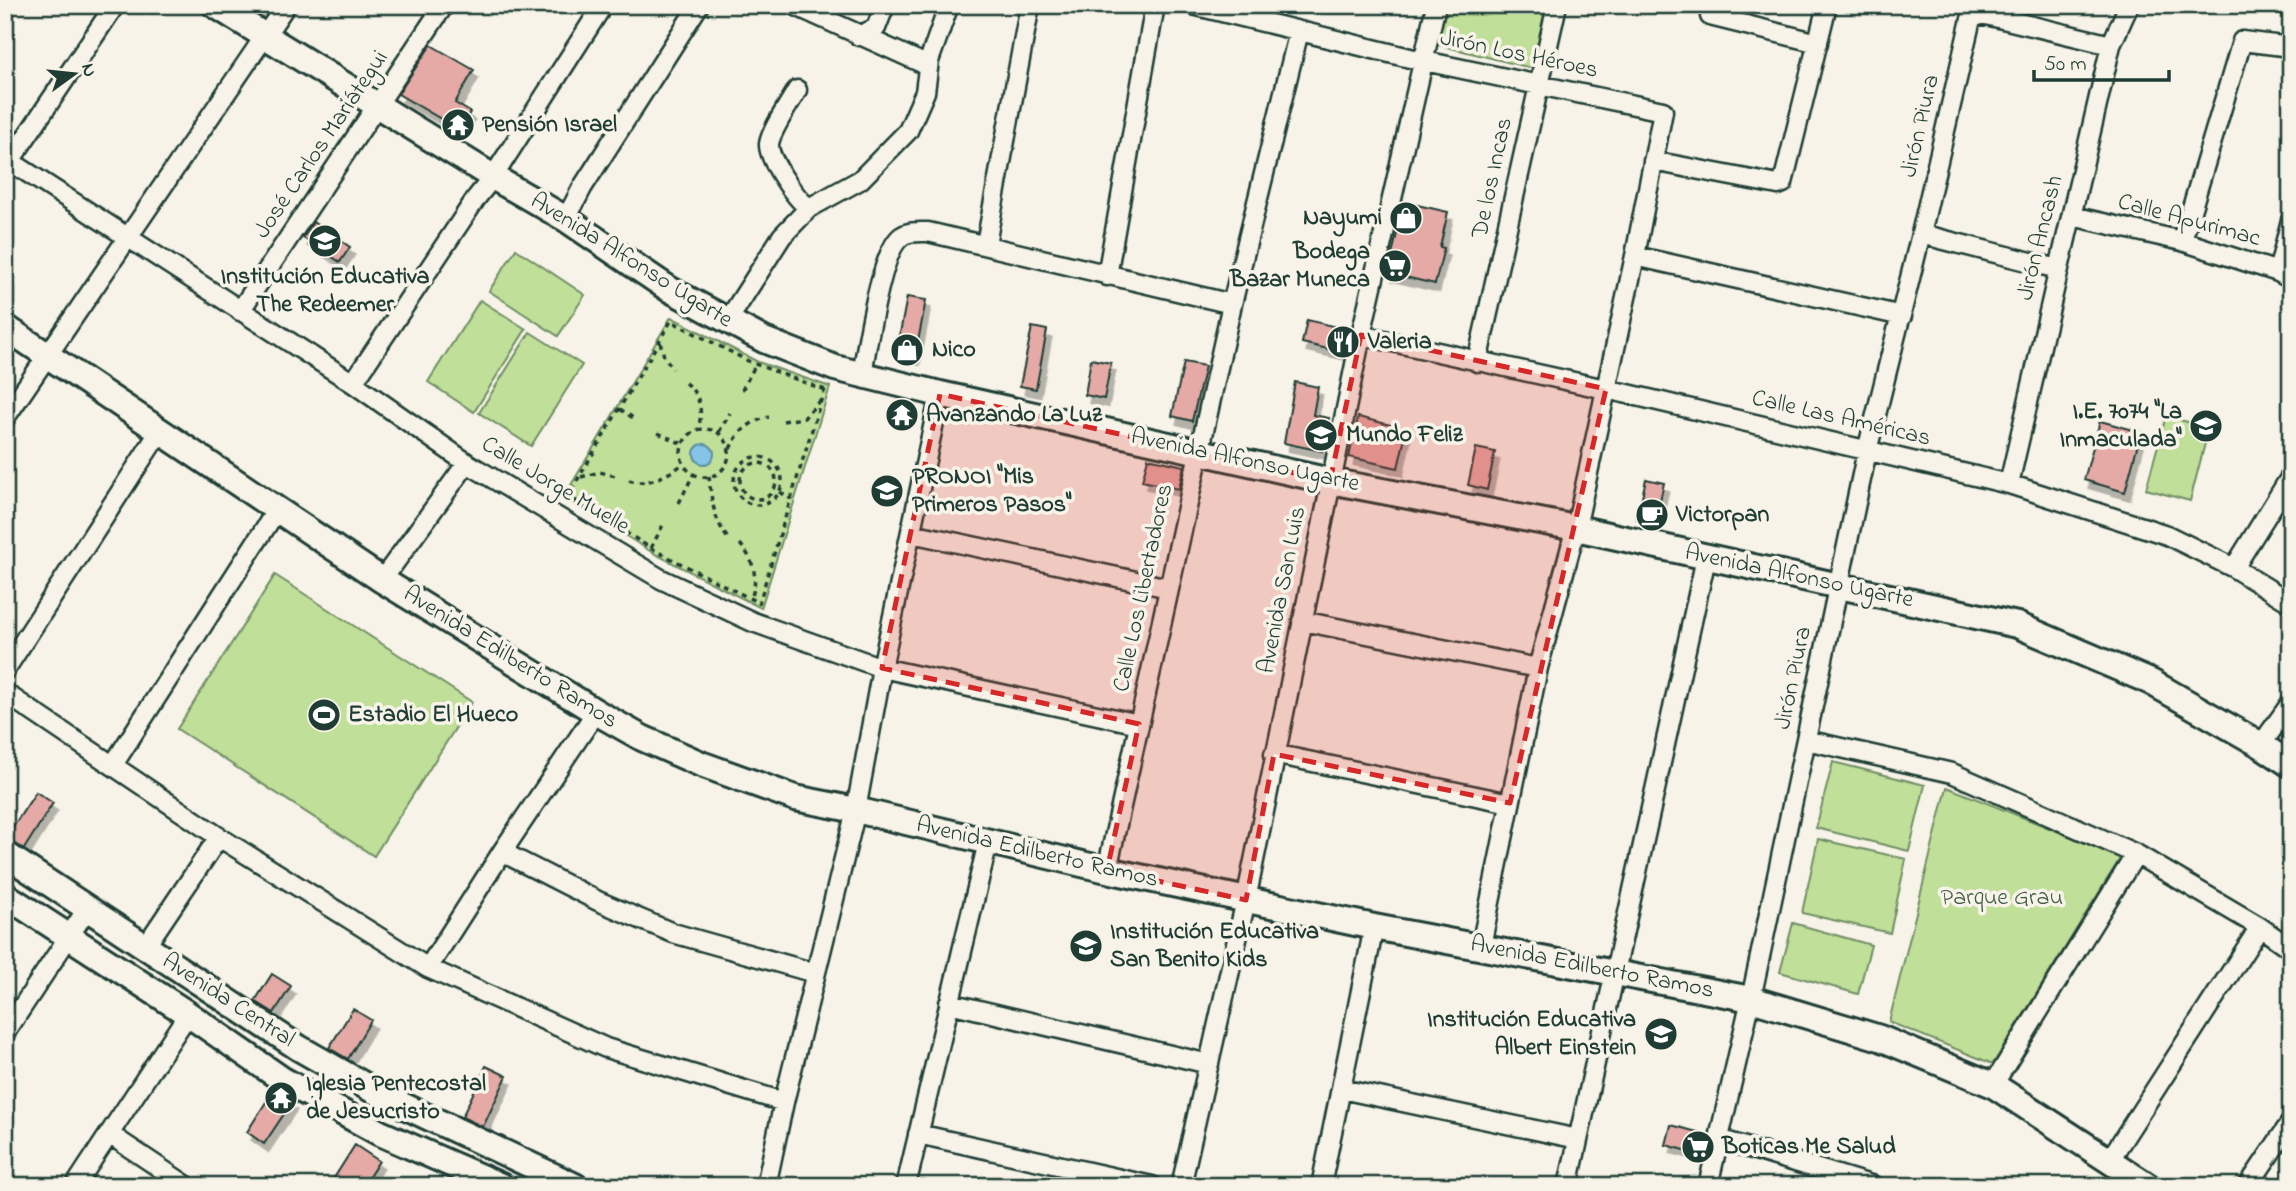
<svg xmlns="http://www.w3.org/2000/svg" width="2296" height="1191" viewBox="0 0 2296 1191" font-family="'Indie Flower',sans-serif">
	<style>
		.green { fill: #c0df98; stroke: #708e66; stroke-width: 2 }
		.water { fill: #85c4e6; stroke: #5c8e9f; stroke-width: 2 }
		.building { fill: #e5aaa5; stroke: #1f3d34; stroke-width: 2; filter: url(#shadow) }
		.lines { fill: none; stroke-linecap: round; stroke-linejoin: round }
		.street-casing { stroke: #1f3d34; stroke-width: 23 }
		.secondary-casing { stroke: #1f3d34; stroke-width: 30 }
		.path { stroke: #1f3d34; stroke-width: 3.5; stroke-dasharray: 5 5; stroke-linecap: butt }
		.street { stroke: #f7f3e8; stroke-width: 18 }
		.secondary { stroke: #f7f3e8; stroke-width: 24 }
		.marked { fill: #d62828; fill-opacity: 0.2; stroke: #d62828; stroke-width: 5; stroke-dasharray: 14 9; stroke-linejoin: round }
		.labels { text-anchor: middle; dominant-baseline: central; stroke-width: 7; stroke-linejoin: round; paint-order: stroke }
		.street-label { font-size: 24px; fill: #1f3d34; stroke: #f7f3e8 }
		.poi-label { font-size: 24px; font-weight: bold; fill: #1f3d34; stroke: #f7f3e8; text-anchor: start }
		.park-label { font-size: 24px; fill: #3f5d48; stroke: #f7f3e8 }
	</style>
	<defs>
		<filter id="shadow"><feDropShadow dx="4.5" dy="8" stdDeviation="0" flood-color="#0004"/></filter>
	</defs>
	<rect width="100%" height="100%" fill="#f7f3e8"/>
	<filter id="ink" filterUnits="userSpaceOnUse"><feTurbulence type="fractalNoise" baseFrequency=".0143" numOctaves="2"/><feDisplacementMap in="SourceGraphic" scale="14" xChannelSelector="R" yChannelSelector="G"/><feConvolveMatrix kernelMatrix="1 2 1 2 8 2 1 2 1" color-interpolation-filters="sRGB"/></filter>
	<g filter="url(#ink)">
		<path class="green" d="M1443,5H1549L1535,69L1435,44Z
			M516,249L585,295L558,336L489,291Z
			M480,300L526,329L474,412L428,382Z
			M671,317L758,362L830,387L761,608L653,553L564,497Z
			M530,332L582,365L531,446L479,413Z
			M2166,416L2209,428L2190,501L2146,489Z
			M275,575L472,702L374,856L177,729Z
			M1833,762L1925,785L1909,851L1816,828Z
			M1947,787L2121,857L1993,1064L1889,1022Z
			M1818,839L1906,859L1890,933L1802,913Z
			M1793,923L1871,945L1858,994L1780,972Z"/>
		<path class="water" d="M694 454a10 10 0 1 1 20 0a10 10 0 1 1-20 0Z"/>
		<path class="building" d="M431,45L474,70L455,103L470,112L460,130L398,94Z
			M1404,202L1448,212L1440,247L1444,248L1435,284L1388,273Z
			M313,222L350,247L340,262L303,238Z
			M907,297L926,300L915,357L896,354Z
			M1307,320L1350,330L1345,353L1302,343Z
			M1032,327L1047,330L1036,389L1020,386Z
			M1091,359L1111,363L1104,399L1085,395Z
			M1184,362L1205,366L1192,421L1172,416Z
			M1295,382L1318,387L1313,415L1329,418L1322,451L1284,443Z
			M1358,417L1407,429L1398,468L1349,457Z
			M2100,421L2141,432L2125,492L2084,480Z
			M1476,448L1495,452L1487,490L1468,485Z
			M1148,458L1184,466L1179,489L1142,481Z
			M1646,479L1664,483L1655,523L1637,519Z
			M36,792L53,803L24,849L5,839Z
			M272,974L291,986L274,1013L255,1001Z
			M353,1009L371,1020L348,1059L329,1048Z
			M486,1066L507,1076L483,1127L462,1117Z
			M273,1091L292,1102L264,1144L247,1132Z
			M1671,1125L1705,1134L1700,1154L1666,1145Z
			M355,1145L379,1161L363,1186H329Z"/>
		<g class="lines">
			<defs>
				<path id="street" d="M794,5L922,63L929,61L949,5
					M1193,5L1410,58L1663,111L1635,256L1576,528L1538,668L1481,946
					M1710,16L1818,43
					M859,36L876,28L885,5
					M5,158L353,383L467,463L661,579L753,622L882,668L1139,724
					M10,161L115,5
					M1653,161L1778,185L1783,183L1827,5
					M809,208L860,180L908,131L925,92L929,61
					M2072,216L2182,241L2278,272L2291,279
					M566,219L582,188L699,5
					M1921,234L2058,269
					M2182,241L2242,41L2291,47
					M986,244L1030,5
					M1635,256L1902,316
					M2278,272L2291,220
					M1107,276L1155,5
					M240,311L444,5
					M727,322L782,236L809,208C796,199 768,159 769,144C771,130 790,103 797,90
					M1361,335L1628,394L2009,484L2167,535L2234,568L2291,603
					M1477,362L1557,5
					M862,374C867,347 881,249 902,236C909,231 919,232 928,232L1232,304
					M353,383L477,197L493,177L603,5
					M5,418L286,5
					M2009,484L2111,45L2129,5
					M911,533L1169,588
					M2234,568L2291,476
					M382,580L467,463
					M1302,621L1538,668
					M5,670L160,431
					M5,693L219,837L428,968L606,1048L784,1102
					M1806,740L1952,773L2136,854L2260,927L2291,949
					M2261,745L2291,703
					M1274,754L1510,803
					M113,765L278,508
					M502,852L598,901L673,933L815,973
					M1107,870L1232,304L1299,31
					M145,947L219,837
					M428,968L502,852L596,712
					M949,1003L1209,1064
					M5,1033L87,909
					M1993,1085L2136,854
					M1341,1089L1578,1139
					M109,1134L187,1186
					M918,1134L1152,1186
					M1719,1139L1874,1186
					M2109,1161L2260,927
					M75,1186L188,1014
					M766,1186L784,1102L856,810L882,668L940,394
					M906,1186L988,842
					M1181,1186L1246,900L1361,335L1436,5
					M1321,1186L1374,927
					M1568,1186L1706,558
					M1708,1186L1751,999L1867,451L1921,234L1971,19L1982,14L2111,45
					M2248,1186L2291,1122"/>
				<path id="secondary" d="M215,5L493,177L566,219L669,289L764,340L835,368L940,394L1330,481L1576,528L2017,625L2151,682L2261,745L2291,765
					M5,327L382,580L596,712L642,738L701,764L795,798L856,810L1107,870L1374,927L1751,999L1880,1038L1993,1085L2148,1186
					M5,854L299,1048L385,1097L575,1186
					M5,895L188,1014L283,1080L380,1133L501,1186"/>
			</defs>
			<use href="#street" class="street-casing"/>
			<use href="#secondary" class="secondary-casing"/>
			<path class="path" d="M1680,5L1692,11
				M660,342L664,356L673,369
				M685,383C701,395 703,411 698,430
				M742,390L756,364
				M825,390L752,363L671,321L568,496L652,549L759,603L822,397L826,387
				M620,409L636,420
				M783,421L804,418L821,399
				M681 453a24 24 0 1 1 48 0a24 24 0 1 1-48 0Z
				M719,432L730,413
				M658,433L683,444
				M730,449C738,431 751,421 769,417
				M734 481a24 24 0 1 1 48 0a24 24 0 1 1-48 0Z
				M740 481a18 18 0 1 1 36 0a18 18 0 1 1-36 0Z
				M709,476C711,500 714,520 729,540
				M581,477L600,472L619,477
				M629,480C647,487 670,474 684,463
				M780,492L791,499
				M679,503L694,473
				M740,544C755,561 758,579 751,599
				M651,548L663,525"/>
			<use href="#street" class="street"/>
			<use href="#secondary" class="secondary"/>
		</g>
	</g>
	<path class="marked" d="M1361,335L1606,389L1510,803L1274,754L1246,900L1107,870L1139,724L882,668L940,394L1330,481Z"/>
	<defs>
		<symbol id="temple-disc" viewBox="-11 -11 22 22"><circle r="9.5" fill="#1f3d34" stroke="#f7f3e8"/><path d="M0-6L5-2H3V0L6.5 2.5H4V6H1.5V3h-3V6H-4V2.5H-6.5L-3 0V-2H-5Z" fill="#fff"/></symbol>
		<symbol id="shop-disc" viewBox="-11 -11 22 22"><circle r="9.5" fill="#1f3d34" stroke="#f7f3e8"/><path d="M-5-2.5h2.3a2.7 3.5 0 0 1 5.4 0H5L5.5 6h-11ZM-1.5-2.5h3a1.5 2.3 0 0 0-3 0Z" fill="#fff"/></symbol>
		<symbol id="school-disc" viewBox="-11 -11 22 22"><circle r="9.5" fill="#1f3d34" stroke="#f7f3e8"/><path d="M0-5L7-2L0 1L-7-2ZM-4 1L0 2.5L4 1V4Q0 6-4 4Z" fill="#fff"/></symbol>
		<symbol id="supermarket-disc" viewBox="-11 -11 22 22"><circle r="9.5" fill="#1f3d34" stroke="#f7f3e8"/><path d="M-6-5.5h2.5l.6 2H6L4.5 2H-2.5L-4.4-4H-6ZM-1.5 3.2a1.3 1.3 0 1 0 .1 0ZM3 3.2a1.3 1.3 0 1 0 .1 0Z" fill="#fff"/></symbol>
		<symbol id="restaurant-disc" viewBox="-11 -11 22 22"><circle r="9.5" fill="#1f3d34" stroke="#f7f3e8"/><path d="M-5-6h1v4h1v-4h1v4h1v-4h1v5L-1.5 .5V6h-2V.5L-5-1ZM5-6V6H3V1.5H1.5Q1.5-4 5-6Z" fill="#fff"/></symbol>
		<symbol id="cafe-disc" viewBox="-11 -11 22 22"><circle r="9.5" fill="#1f3d34" stroke="#f7f3e8"/><path d="M-5.5-4.5H6V0H3Q3 3.5 0 3.5H-2.5Q-5.5 3.5-5.5 0ZM3-3.2v2h1.7v-2ZM-6 4.5H4V6H-6Z" fill="#fff"/></symbol>
		<symbol id="stadium-disc" viewBox="-11 -11 22 22"><circle r="9.5" fill="#1f3d34" stroke="#f7f3e8"/><path d="M0-5a6.5 5 0 1 0 0 10a6.5 5 0 1 0 0-10ZM-3.5-1.8h7v3.6h-7Z" fill="#fff"/></symbol>
	</defs>
	<g fill-rule="evenodd">
		<use href="#temple-disc" x="439" y="106" width="38" height="38"/>
		<use href="#shop-disc" x="1387" y="199" width="38" height="38"/>
		<use href="#school-disc" x="306" y="222" width="38" height="38"/>
		<use href="#supermarket-disc" x="1376" y="247" width="38" height="38"/>
		<use href="#restaurant-disc" x="1324" y="323" width="38" height="38"/>
		<use href="#shop-disc" x="888" y="331" width="38" height="38"/>
		<use href="#temple-disc" x="883" y="396" width="38" height="38"/>
		<use href="#school-disc" x="2187" y="407" width="38" height="38"/>
		<use href="#school-disc" x="1302" y="416" width="38" height="38"/>
		<use href="#school-disc" x="868" y="472" width="38" height="38"/>
		<use href="#cafe-disc" x="1633" y="496" width="38" height="38"/>
		<use href="#stadium-disc" x="305" y="696" width="38" height="38"/>
		<use href="#school-disc" x="1067" y="927" width="38" height="38"/>
		<use href="#school-disc" x="1642" y="1015" width="38" height="38"/>
		<use href="#temple-disc" x="262" y="1079" width="38" height="38"/>
		<use href="#supermarket-disc" x="1679" y="1128" width="38" height="38"/>
	</g>
	<g class="labels">
		<g class="street-label">
			<text transform="translate(1519 55) rotate(12)">Jirón Los Héroes</text>
			<text transform="translate(1921 126) rotate(-77)">Jirón Piura</text>
			<text transform="translate(322 145) rotate(-56)">José Carlos Mariátegui</text>
			<text transform="translate(1493 178) rotate(-78)">De los Incas</text>
			<text transform="translate(2189 221) rotate(15)">Calle Apurimac</text>
			<text transform="translate(2041 238) rotate(-76)">Jirón Ancash</text>
			<text transform="translate(631 261) rotate(32)">Avenida Alfonso Ugarte</text>
			<text transform="translate(1841 419) rotate(13)">Calle Las Américas</text>
			<text transform="translate(1245 461) rotate(12)">Avenida Alfonso Ugarte</text>
			<text transform="translate(555 486) rotate(31)">Calle Jorge Muelle</text>
			<text transform="translate(1799 577) rotate(12)">Avenida Alfonso Ugarte</text>
			<text transform="translate(1144 588) rotate(-78)">Calle Los Libertadores</text>
			<text transform="translate(1283 590) rotate(-79)">Avenida San Luis</text>
			<text transform="translate(510 658) rotate(32)">Avenida Edilberto Ramos</text>
			<text transform="translate(1794 678) rotate(-78)">Jirón Piura</text>
			<text transform="translate(1037 853) rotate(13)">Avenida Edilberto Ramos</text>
			<text transform="translate(1592 968) rotate(11)">Avenida Edilberto Ramos</text>
			<text transform="translate(228 1001) rotate(33)">Avenida Central</text>
		</g>
		<g class="poi-label">
			<text x="482" y="125">Pensión Israel</text>
			<text x="1382" y="218" text-anchor="end">Nayumi</text>
			<text x="1370" y="252" text-anchor="end">Bodega<tspan x="1370" dy="28">Bazar Muneca</tspan></text>
			<text x="325" y="277" text-anchor="middle">Institución Educativa<tspan x="325" dy="28">The Redeemer</tspan></text>
			<text x="1368" y="342">Valeria</text>
			<text x="932" y="350">Nico</text>
			<text x="2182" y="412" text-anchor="end">I.E. 7074 "La<tspan x="2182" dy="28">Inmaculada"</tspan></text>
			<text x="926" y="415">Avanzando La Luz</text>
			<text x="1346" y="435">Mundo Feliz</text>
			<text x="912" y="477">PRONOI "Mis<tspan x="912" dy="28">Primeros Pasos"</tspan></text>
			<text x="1676" y="515">Victorpan</text>
			<text x="348" y="715">Estadio El Hueco</text>
			<text x="1110" y="932">Institución Educativa<tspan x="1110" dy="28">San Benito Kids</tspan></text>
			<text x="1636" y="1020" text-anchor="end">Institución Educativa<tspan x="1636" dy="28">Albert Einstein</tspan></text>
			<text x="306" y="1084">Iglesia Pentecostal<tspan x="306" dy="28">de Jesucristo</tspan></text>
			<text x="1722" y="1147">Boticas Me Salud</text>
		</g>
		<g class="park-label">
			<text x="2002" y="898">Parque Grau</text>
		</g>
	</g>
	<rect width="2296" height="1191" fill="none" stroke="#f7f3e8" stroke-width="28"/>
	<rect x="14" y="14" width="2268" height="1163" fill="none" stroke="#1f3d34" stroke-width="2.5" filter="url(#ink)"/>
	<g transform="translate(74 74) rotate(75)" stroke="#f7f3e8" stroke-width="5" paint-order="stroke">
	<path d="M0-5L12 26L0 18L-12 26Z" fill="#1f3d34"/>
	<text y="-10" font-size="19" font-weight="bold" text-anchor="middle" fill="#1f3d34">N</text>
	</g>
	<path d="M2034 70v10h135v-10" fill="none" stroke="#1f3d34" stroke-width="3.5"/>
	<text x="2044" y="70" font-size="21" fill="#1f3d34" stroke="#f7f3e8" stroke-width="5" paint-order="stroke">50 m</text>
</svg>
